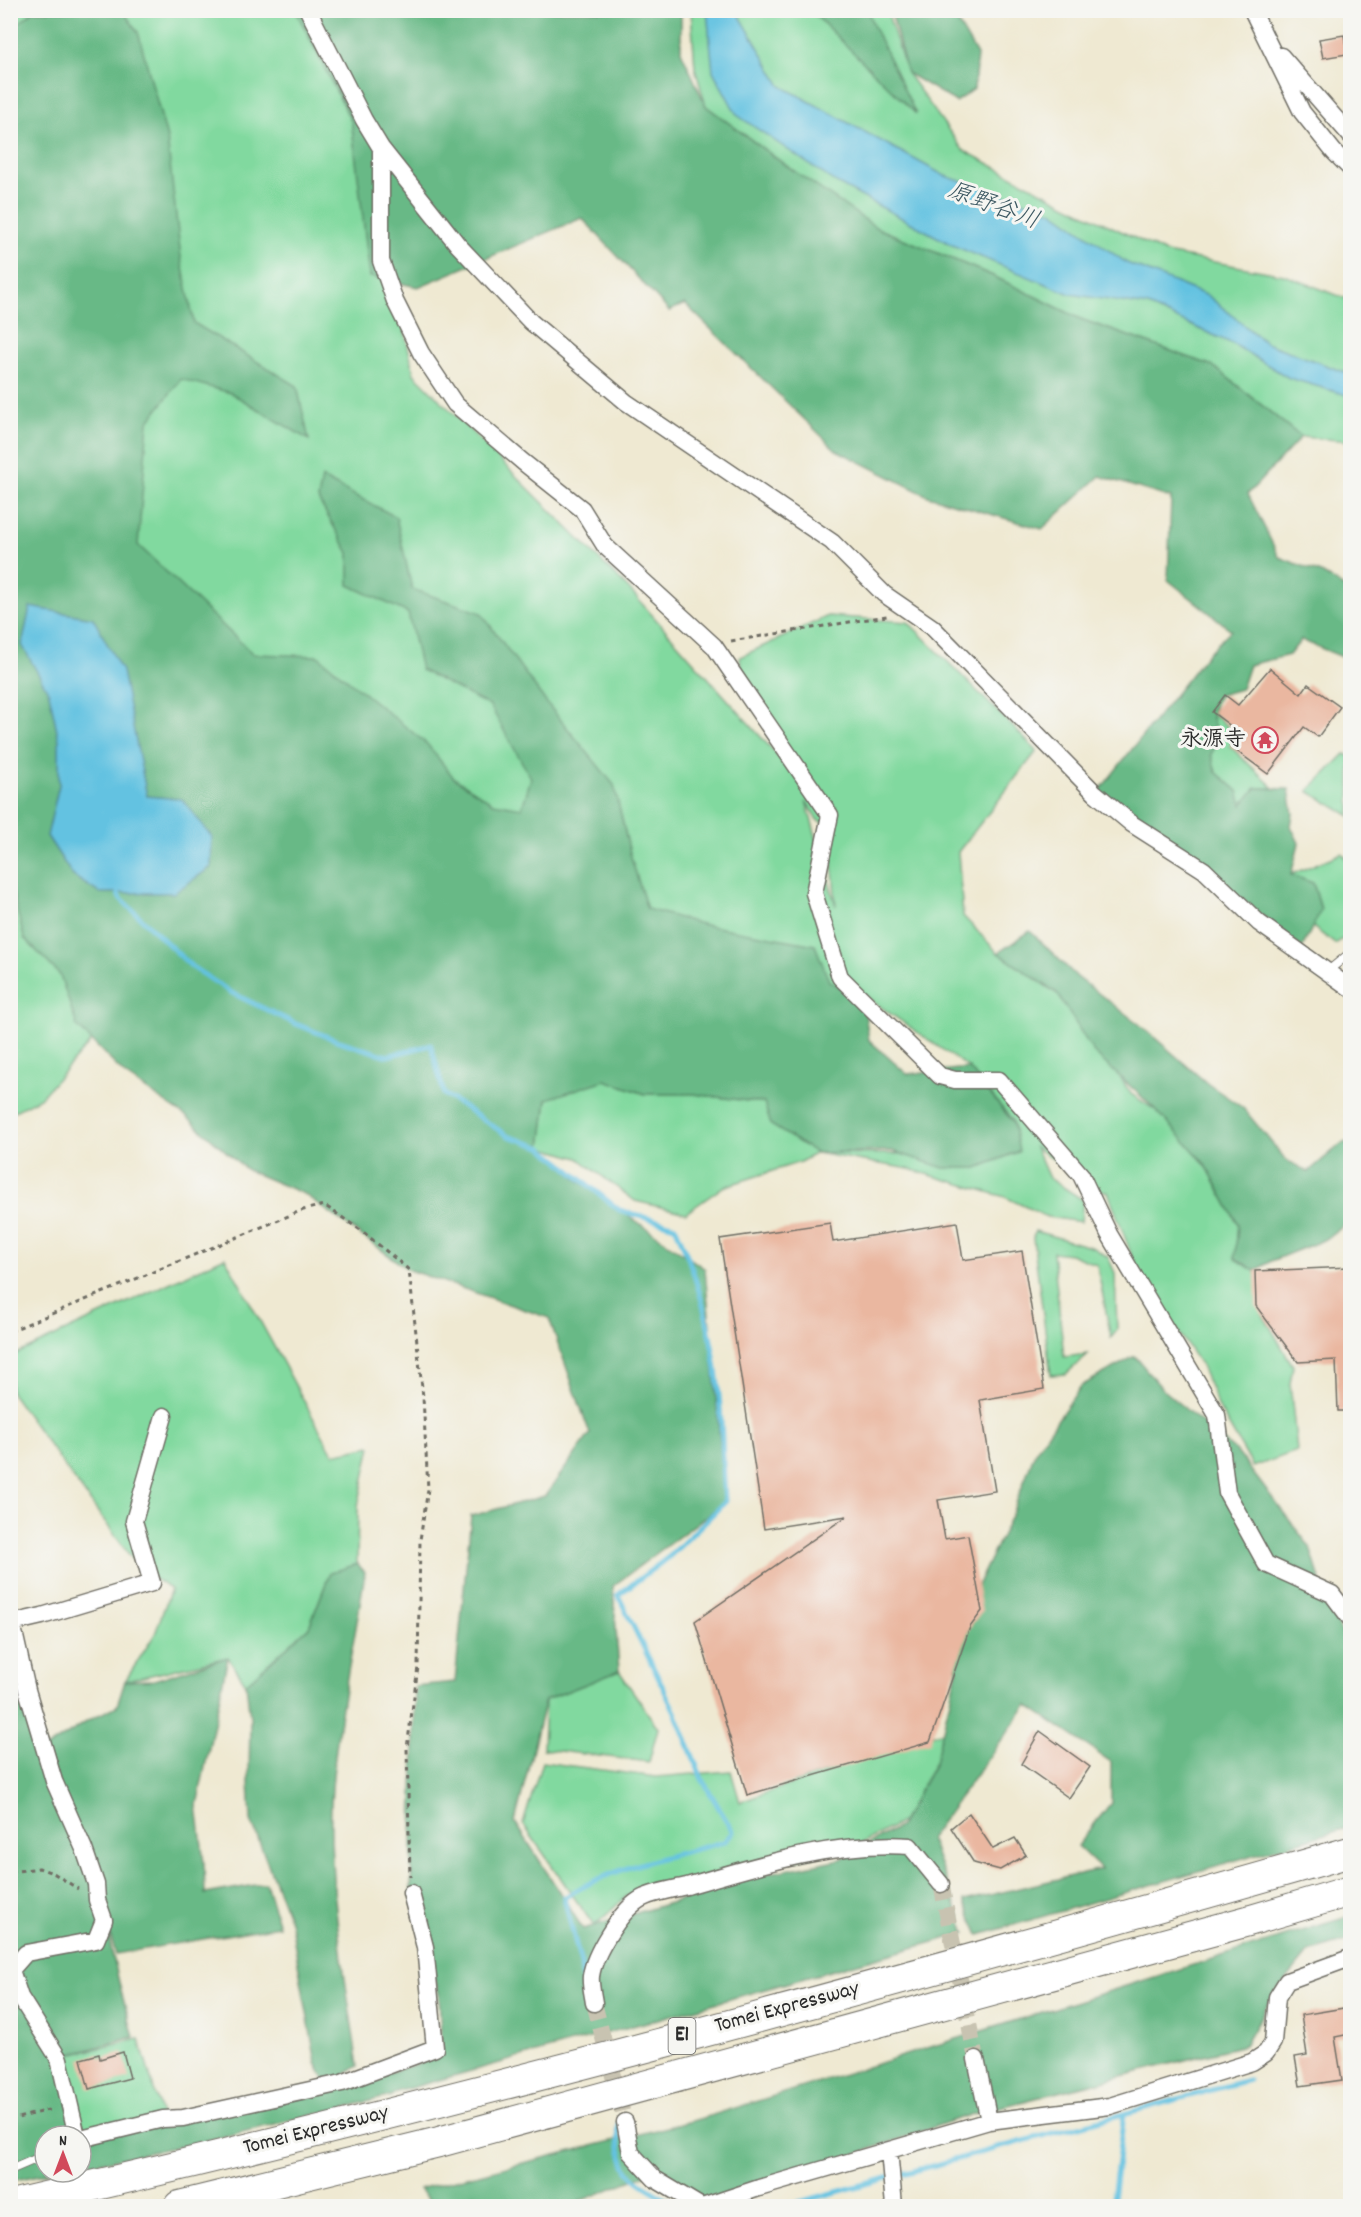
<svg xmlns="http://www.w3.org/2000/svg" width="1361" height="2217" viewBox="0 0 1361 2217" font-family="Dekko,'Klee One',sans-serif">
	<style>
		.green { fill: #81d99f; stroke: #568265; stroke-width: 1.5; fill-rule: evenodd }
		.forest { fill: #68b986; stroke: #4a7258; stroke-width: 1.5 }
		.water { fill: #63c2e1; stroke: #477686; stroke-width: 1.5 }
		.lines { fill: none; stroke-linecap: round; stroke-linejoin: round }
		.stream { stroke: #63c2e1; stroke-width: 5 }
		.building { fill: #eab7a0 }
		.minor-tunnel { stroke: #c8c3b1; stroke-width: 16; stroke-dasharray: 16 8; stroke-linecap: butt }
		.service-casing { stroke: #706e65; stroke-width: 10 }
		.minor-casing { stroke: #706e65; stroke-width: 19 }
		.motorway-casing { stroke: #706e65; stroke-width: 32 }
		.path { stroke: #706e65; stroke-width: 3; stroke-dasharray: 4.5 4.5; stroke-linecap: butt }
		.service { stroke: #fff; stroke-width: 8 }
		.minor { stroke: #fff; stroke-width: 16 }
		.motorway { stroke: #fff; stroke-width: 30 }
		.labels { text-anchor: middle; dominant-baseline: central; stroke-width: 6; stroke-linejoin: round; paint-order: stroke }
		.shield { fill: #f6f6f2; stroke: #686867; stroke-width: 1.5 }
		.shield-label { font-size: 21px; font-weight: bold; fill: #2b2b2b }
		.poi-label { font-size: 22px; font-weight: bold; fill: #2b2b2b; stroke: #f6f6f2; text-anchor: end }
		.street-label { font-size: 22px; fill: #2b2b2b; stroke: #f6f6f2 }
		.water-label { font-size: 24px; font-style: italic; fill: #3c5862; stroke: #f6f6f2 }
	</style>
	<rect width="100%" height="100%" fill="#f6f6f2"/>
	<filter id="ink" filterUnits="userSpaceOnUse"><feTurbulence type="fractalNoise" baseFrequency=".0167" numOctaves="2"/><feDisplacementMap in="SourceGraphic" scale="12" xChannelSelector="R" yChannelSelector="G"/><feConvolveMatrix kernelMatrix="1 2 1 2 8 2 1 2 1" color-interpolation-filters="sRGB"/></filter>
	<filter id="wash" filterUnits="userSpaceOnUse"><feTurbulence type="fractalNoise" baseFrequency=".008" numOctaves="4" result="noise"/><feDisplacementMap in="SourceGraphic" scale="24" xChannelSelector="R" yChannelSelector="G"/><feGaussianBlur stdDeviation="1.35" result="paint"/><feColorMatrix in="noise" values="0 0 0 0 0 0 0 0 0 0 0 0 0 0 0 0 0 1.4 0 .05"/><feComposite in="paint" operator="in"/></filter>
	<g filter="url(#wash)">
		<rect width="100%" height="100%" fill="#efe9d2"/>
		<path class="green" d="M10,11H296L366,151L414,374L628,588L786,765L743,686L740,657L828,616L908,622L1037,751L958,852L963,916L998,953L1073,1005L1131,1094L1172,1121L1208,1169L1238,1224L1235,1258L1255,1271L1260,1310L1293,1366L1290,1383L1297,1451L1253,1467L1220,1410L1200,1364L1137,1270L1108,1192L1097,1189L1035,1147L1049,1178L1083,1200L1081,1222L1047,1217L1005,1197L909,1169L817,1153L800,1162L723,1187L686,1213L635,1201L578,1158L541,1147L547,1099L605,1079L645,1094H694L764,1103L816,1153L902,1154L944,1168H977L1018,1152L1013,1121L969,1068L859,992L106,1025L40,1098L11,1113ZM806,801L817,820L829,826L836,906Z
			M691,11H887L907,73L963,150L1067,205L1166,253L1284,275L1350,300V441L1301,437L1213,366L1083,320L993,276L877,228L795,172L706,106L695,68Z
			M1211,712L1236,734L1230,746L1274,788H1256L1242,806C1236,782 1231,789 1217,773C1207,761 1210,727 1211,712Z
			M1345,754L1350,757V816L1308,791Z
			M1342,853L1350,863V934L1335,944L1309,924L1321,909L1313,883L1290,875Z
			M1035,1231L1094,1248L1108,1257L1115,1273L1117,1330L1111,1338L1097,1265L1070,1254L1053,1252L1064,1357L1088,1354L1066,1374L1051,1375L1033,1238Z
			M225,1257L333,1454L371,1446L358,1506L357,1564L330,1573L309,1627L246,1684L228,1657L125,1681L155,1634L171,1589L141,1571L11,1393L10,1357Z
			M619,1671L658,1728L649,1762L543,1749L545,1700Z
			M943,1731L936,1760L903,1821L853,1848L627,1896L594,1926L523,1824L542,1762L656,1777L731,1771L740,1802Z
			M139,2039L163,2119L76,2135L65,2056Z"/>
		<path class="forest" d="M34,11H123L138,32L167,138L181,258L194,323L297,386L309,440L231,393L181,379L148,422L138,545L253,654L318,656L427,744L454,778L493,803L522,808L531,778L490,706L421,670L408,613L349,585V553L318,499L322,478L396,517L412,589L481,613L546,702L614,785L631,857L647,909L705,925L815,945L829,981L863,999L869,1040L907,1074L969,1068L1013,1122L1019,1151L977,1168H944L892,1151L816,1153L771,1125L764,1103L694,1094H645L605,1080L547,1099L541,1147L579,1181L705,1269L725,1502L613,1586L619,1671L545,1700L515,1822L583,1929L770,1873L841,1859L900,1826L935,1763L957,1670L950,1641L1012,1514L1035,1452L1081,1386L1135,1356L1164,1391L1237,1452L1310,1547L1330,1611L1350,1648V1827L979,1935L964,1901L1101,1869L1077,1846L1111,1803V1762L1027,1705L930,1838L966,1933L396,2092L391,2096L201,2142L81,2166V2139L320,2094L442,2056L439,1994L411,1893L415,1686L455,1682L471,1516L545,1496L590,1434L549,1318L409,1270L304,1194L247,1170L187,1117L125,1075L77,1026L60,975L24,938L10,883V30Z
			M296,11H681V51L706,106L774,157L877,228L993,276L1083,320L1213,366L1301,437L1248,494L1279,557L1323,574L1350,591V657L1347,659L1301,640L1289,655L1249,665L1241,689L1219,695C1209,716 1210,718 1220,739L1211,754L1216,772L1238,791L1242,805L1256,788L1289,789L1293,814L1291,826L1299,843L1291,875L1313,883L1321,910L1302,948L1160,834L1099,791L1208,653L1231,630L1168,580L1171,498L1100,476L1042,529L928,496L836,450L685,304L669,311L582,218L418,287L370,277L351,119Z
			M811,11H868L873,25L916,114Z
			M891,11H951L977,55L974,89L956,102L907,73Z
			M1030,931L1077,977L1139,1024L1208,1084L1243,1108L1286,1160L1308,1172L1341,1144L1350,1141V1221L1326,1239L1271,1261L1255,1271L1235,1258L1238,1224L1205,1163L1156,1110L1094,1053L1057,993L998,953Z
			M357,1564L365,1572C354,1650 334,1728 331,1807C329,1894 346,1981 358,2066L328,2086L316,2063L291,1924L251,1820L249,1780L250,1718L246,1684L309,1627L330,1573Z
			M10,1650L46,1748L91,1719L117,1706L125,1681L154,1680L228,1657L197,1805L204,1863L205,1894L266,1883L279,1926L116,1954L103,1913L121,1991L134,2037L65,2056L78,2136H45V2172H53L11,2181Z
			M1350,1916V1940L1309,1952L1273,1996L1244,2045L969,2115L705,2206L652,2172L575,2203L548,2206H501L473,2194L452,2206H433L419,2189L700,2119Z"/>
		<path class="water" d="M707,11H737L781,86L945,176L1052,211L1127,263L1208,296L1266,343L1350,374V396L1289,378L1233,344L1148,306L1070,294L952,245L838,184L737,115L713,71Z
			M30,607L93,618L122,671L147,796L182,799L212,837L211,867L174,893H99L73,876L47,836L59,785V740L49,693L22,645Z"/>
		<g class="lines">
			<path class="stream" d="M117,887L119,897L192,967L232,993L296,1024L336,1040L387,1056L431,1045L444,1094L508,1136L541,1147L619,1210L675,1226C691,1262 704,1302 711,1341C722,1393 722,1449 725,1502L670,1556L618,1595L675,1712L702,1779L733,1832L724,1842C671,1856 610,1867 564,1898L581,1964L583,1983
				M585,1999L586,2009
				M619,2125C617,2140 621,2162 631,2175C638,2184 667,2199 679,2206
				M785,2206L1248,2080
				M1112,2206L1124,2114"/>
		</g>
		<g id="blocks">
			<path class="building" d="M1344,35L1347,54L1323,58L1319,39Z
				M1270,668L1301,694L1308,684L1340,707L1318,737L1304,727L1268,774L1230,746L1240,733L1212,712L1225,695L1238,705Z
				M957,1222L963,1260L1022,1251L1044,1389L980,1400L995,1491L938,1500L945,1539L968,1535L982,1611L970,1627L930,1742L747,1795L695,1621L847,1516L764,1529L720,1239L830,1223L833,1242Z
				M1350,1267V1411H1338L1336,1360L1298,1362L1256,1306L1255,1271Z
				M1040,1731L1090,1767L1069,1798L1021,1764Z
				M969,1813L993,1849L1015,1838L1026,1855L1000,1870L974,1863L951,1828Z
				M1350,2007V2034L1335,2037L1342,2080L1300,2086L1295,2057L1307,2055L1301,2015Z
				M123,2052L130,2078L89,2089L81,2059L99,2054L100,2059Z"/>
		</g>
	</g>
	<g filter="url(#ink)">
		<use href="#blocks" fill-opacity="0" stroke="#706e65" stroke-width="1.5"/>
		<g class="lines">
			<path class="minor-tunnel" d="M941,1884L976,2059
				M594,2003L625,2122
				M81,2163L86,2206"/>
			<defs>
				<path id="service" d="M1328,971L1350,953
					M10,2170L45,2155"/>
				<path id="minor" d="M308,10L364,120L381,148L458,245L531,322L626,402L832,542L884,594L932,627L1095,793L1132,824L1204,870L1259,923L1350,988
					M1252,10L1302,112L1334,152L1350,168
					M1281,56L1350,135
					M381,148V261L395,301L421,353L455,404L523,462L582,509L605,546L714,646L830,815L814,893L840,977L940,1076L955,1080H999L1081,1175L1109,1234L1217,1415L1227,1493L1266,1564L1332,1594L1350,1618
					M594,2003C593,1995 590,1985 591,1976C594,1954 620,1912 639,1900C649,1893 674,1889 687,1886C758,1865 835,1841 910,1846L941,1884
					M976,2059L989,2121
					M625,2122L631,2153L655,2179L700,2206
					M77,2136L59,2059L20,1997L11,1970L26,1953L96,1940L104,1920L97,1900L96,1884L84,1849L54,1781L27,1690L12,1623L42,1616L152,1583L134,1521L164,1416
					M81,2139L163,2119L183,2118L342,2083L435,2048L425,1947L411,1893
					M889,2150L894,2206
					M705,2206L759,2188L989,2121L1110,2106L1252,2062L1266,2053L1273,2042L1277,1997L1287,1981L1350,1958"/>
				<path id="motorway" d="M10,2205C460,2102 907,1979 1350,1852
					M179,2206L439,2142L1248,1921L1350,1891"/>
			</defs>
			<use href="#service" class="service-casing"/>
			<use href="#minor" class="minor-casing"/>
			<use href="#motorway" class="motorway-casing"/>
			<path class="path" d="M731,641L887,616
				M10,1331L303,1210L324,1205L362,1231L409,1270L423,1397L428,1489L420,1540L418,1667L407,1748L410,1877
				M10,1872L39,1868L55,1874L78,1889
				M10,2120L52,2109"/>
			<use href="#service" class="service"/>
			<use href="#minor" class="minor"/>
			<use href="#motorway" class="motorway"/>
		</g>
	</g>
	<defs>
		<symbol id="temple-ring" viewBox="-11 -11 22 22"><circle r="9.5" fill="#f6f6f2" stroke="#d1495b" stroke-width="1.5"/><path d="M0-6L5-2H3V0L6.5 2.5H4V6H1.5V3h-3V6H-4V2.5H-6.5L-3 0V-2H-5Z" fill="#d1495b"/></symbol>
	</defs>
	<g fill-rule="evenodd">
		<use href="#temple-ring" x="1250" y="725" width="30" height="30"/>
	</g>
	<g class="labels">
		<rect class="shield" x="668.5" y="2018" width="27" height="36" rx="4.5"/>
		<g class="shield-label">
			<text x="682" y="2036">E1</text>
		</g>
		<g class="poi-label">
			<text x="1246" y="740">永源寺</text>
		</g>
		<g class="street-label">
			<text transform="translate(787 2008) rotate(-15)">Tomei Expressway</text>
			<text transform="translate(316 2131) rotate(-14)">Tomei Expressway</text>
		</g>
		<g class="water-label">
			<text transform="translate(993 207) rotate(20)">原野谷川</text>
		</g>
	</g>
	<rect width="1361" height="2217" fill="none" stroke="#f6f6f2" stroke-width="36"/>
	<g transform="translate(63 2154)"><circle r="28" fill="#f6f6f2" stroke="#a5a5a2" stroke-width="1.5"/>
	<path d="M0-4.5L10 22L0 15L-10 22Z" fill="#d1495b"/>
	<text y="-9" font-size="16" font-weight="bold" text-anchor="middle" fill="#2b2b2b">N</text>
	</g>
</svg>
